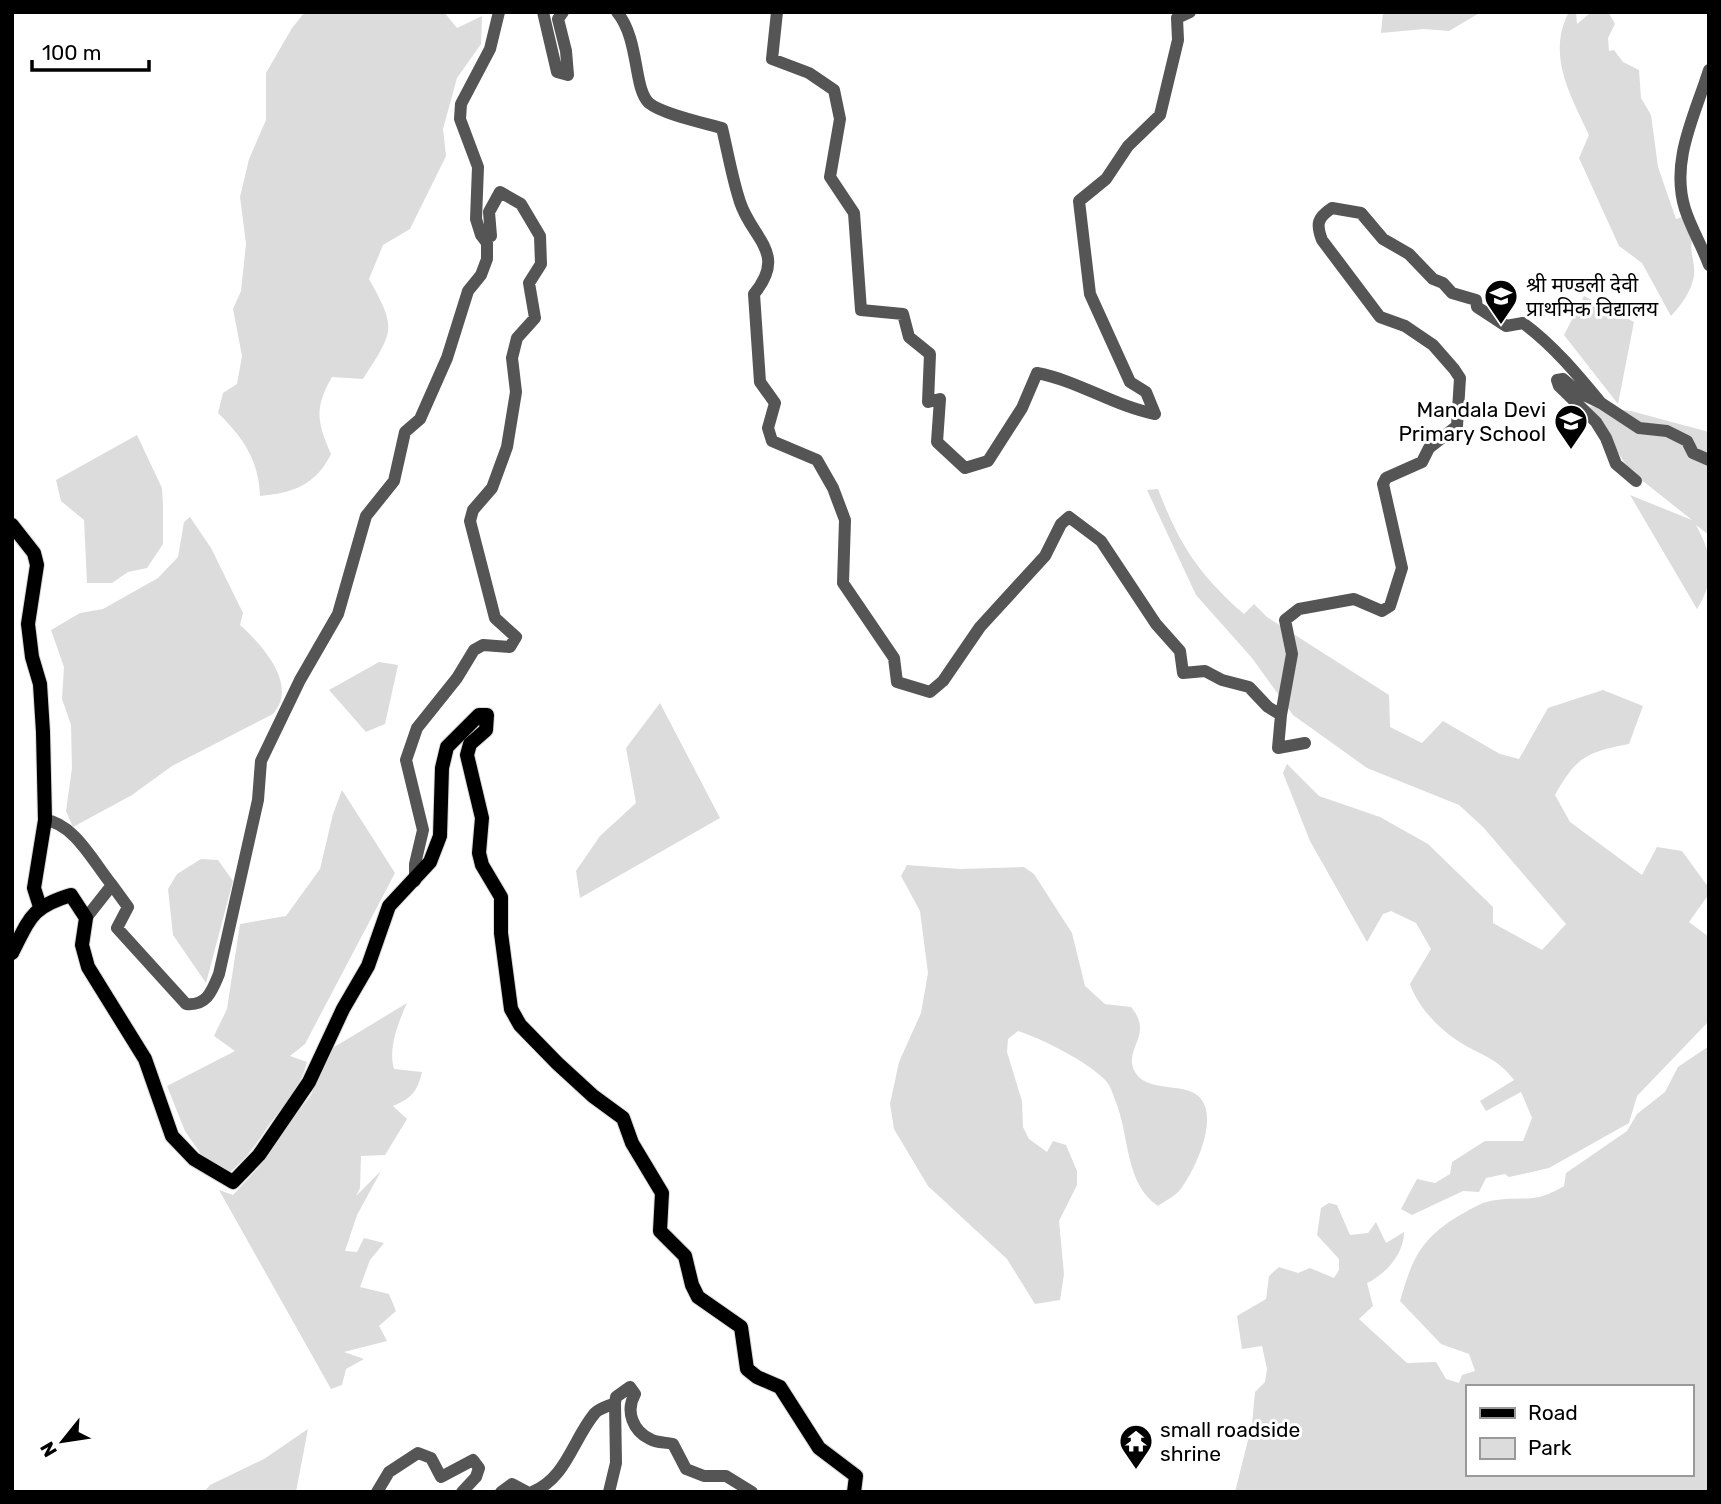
<svg xmlns="http://www.w3.org/2000/svg" width="1721" height="1504" viewBox="0 0 1721 1504" font-family="Rubik,'Noto Sans Devanagari',sans-serif">
	<style>
		.green { fill: #dcdcdc; fill-rule: evenodd }
		.lines { fill: none; stroke-linecap: round; stroke-linejoin: round }
		.major-casing { stroke: #dbdbdb; stroke-width: 16 }
		.minor { stroke: #555; stroke-width: 12 }
		.major { stroke: #000; stroke-width: 14 }
		.labels { text-anchor: middle; dominant-baseline: central; stroke-width: 6; stroke-linejoin: round; paint-order: stroke }
		.poi-label { font-size: 21px; fill: #000; stroke: #fff; text-anchor: start }
	</style>
	<rect width="100%" height="100%" fill="#fff"/>
	<path class="green" d="M305,12H444L457,28L482,16L481,44L457,78L443,129L446,156L410,229L383,245L369,279C397,329 394,331 363,379L332,377C314,408 317,422 331,454C316,485 293,493 260,496C259,461 243,437 218,413L223,393L237,384L242,356L233,309L241,291L246,244L240,197L249,159L266,120V73L292,28Z
		M1383,12H1481L1449,31L1424,29L1381,33Z
		M1569,12H1576L1577,24L1589,14L1609,13L1615,24L1608,38L1609,51L1614,50L1623,62L1639,70L1641,98L1651,115L1658,167L1676,219L1685,216L1694,236C1687,249 1696,261 1694,276C1691,292 1682,304 1671,316L1642,263L1619,246L1579,158L1589,135C1571,96 1546,55 1569,12Z
		M1584,296L1634,322L1618,404L1564,335Z
		M1589,406L1631,411L1709,432V535L1696,525C1713,556 1716,578 1697,609L1630,495L1692,520L1629,470Z
		M137,435L162,488L163,505V544L147,568L128,572L112,583H87L84,520L61,501L56,480Z
		M1158,489C1179,544 1199,575 1244,614L1254,604L1267,617L1389,695L1390,727L1422,743L1443,721L1500,754L1519,759L1548,708L1603,690L1643,706L1629,744C1587,752 1576,757 1555,795L1570,822L1642,875L1657,847L1682,851L1709,888V894L1689,922L1709,937V1021L1637,1096L1629,1123L1549,1168L1509,1177L1505,1174L1486,1178L1479,1192L1463,1191L1412,1215L1401,1209L1417,1179L1435,1183L1450,1174L1452,1162L1485,1141H1523L1532,1118L1521,1092L1486,1111L1480,1101L1514,1080C1496,1056 1478,1055 1455,1039C1436,1026 1417,1005 1410,984L1431,949L1416,923L1391,911L1383,914L1367,942L1310,841L1283,773L1287,764L1319,796L1380,817L1428,844L1493,907V923L1542,950L1566,924L1483,827L1459,805L1367,768L1293,715L1252,658L1196,595L1147,490Z
		M190,517L211,548L243,613L240,625C262,645 299,685 273,714L172,766L132,795L73,827L66,811L72,768L71,725L62,699L64,667L51,630L80,613L103,609L158,578L178,557L184,522Z
		M379,662L398,665L385,724L366,732L329,690Z
		M660,703L720,818L580,898L576,871L600,836L636,803L626,748Z
		M342,790L395,873L305,1044L290,1056L307,1062C300,1091 281,1107 265,1131C254,1147 245,1160 230,1172H213L185,1131L167,1086L235,1051L214,1036L227,1009L240,924L286,916L320,869L333,814Z
		M201,859L218,860L233,881L206,983L173,935L168,889L177,874Z
		M907,865L960,869L1024,867L1034,874L1072,933L1085,986L1105,1004L1131,1007C1155,1035 1122,1049 1135,1072C1146,1091 1177,1084 1194,1093C1224,1110 1195,1171 1180,1190C1175,1196 1165,1201 1158,1206C1124,1183 1130,1135 1115,1100C1113,1094 1110,1085 1106,1081C1090,1063 1041,1038 1018,1031L1008,1039L1007,1052L1022,1101L1023,1127L1029,1139L1047,1152L1053,1141L1066,1145L1077,1171V1185L1059,1221L1064,1274L1060,1300L1035,1304L1007,1259L928,1186L894,1129L890,1104L899,1062L921,1013L928,973L920,911L901,876Z
		M407,1003C398,1023 388,1048 394,1069L422,1072C417,1092 412,1098 393,1106L407,1119L385,1155L361,1156L360,1188L356,1196L381,1171L357,1215L345,1251L357,1252L364,1238L384,1243L370,1260L360,1287L389,1294L396,1311L379,1326L387,1341L344,1352L364,1359L346,1369L342,1385L331,1389L219,1190L233,1195L258,1168L263,1155L311,1095L331,1049Z
		M1709,1046V1492H1235L1252,1424L1255,1392L1265,1382L1267,1369L1262,1346L1242,1349L1237,1316L1266,1299L1269,1276L1279,1267L1298,1273L1310,1268L1334,1278L1339,1270V1259L1317,1235L1321,1208L1329,1203L1337,1205L1350,1235L1368,1233L1376,1222L1386,1243L1404,1232C1404,1254 1386,1274 1367,1283L1373,1306L1359,1319L1407,1363L1436,1362L1446,1379L1459,1383L1462,1375L1475,1371L1469,1354L1441,1344L1400,1301C1412,1259 1421,1238 1460,1215C1471,1209 1483,1201 1496,1200C1527,1196 1534,1204 1564,1186L1566,1173L1627,1131L1637,1114L1665,1092L1678,1067ZM1467,1387H1691V1474H1467Z
		M308,1429L296,1492H204L210,1485L264,1459Z"/>
	<g class="lines">
		<defs>
			<path id="major" d="M12,525L34,553L37,565L28,624L32,657L40,684L43,732L45,820L34,888L40,907
				M12,953C30,918 31,907 71,895L86,918L82,945L88,967L145,1059L172,1136L194,1159L233,1182L259,1155L309,1082L343,1009L368,966L389,906L430,862L440,836L442,768L447,747L479,715H487L486,730L470,744L467,755L482,818L479,853L482,865L501,897V933L511,1009L520,1025L557,1063L593,1096L623,1118L632,1143L662,1193L660,1231L685,1256L692,1285L698,1297L741,1327L747,1369L757,1377L780,1387L819,1448L856,1476L854,1492"/>
		</defs>
		<use href="#major" class="major-casing"/>
		<path class="minor" d="M543,12L557,72L568,75L566,51L558,19L563,12
			M617,12C640,40 633,88 649,103C662,114 704,123 722,128C728,153 732,178 740,202C752,239 788,253 754,294L760,382L775,403L768,428L772,441L817,460L833,488L845,520L843,583L894,658L897,682L930,692L943,681L980,627L1045,556L1061,524L1069,517L1101,541L1156,624L1180,651L1183,673L1205,671L1222,680L1249,687L1268,707L1281,715L1278,748L1305,743
			M777,12L772,59L809,73L834,90L840,119L830,177L854,213L861,310L903,314L909,337L930,354L928,402L940,399L937,442L965,468L988,461L1022,408L1037,373C1079,381 1114,406 1155,414L1146,392L1130,382L1090,294L1079,201L1106,179L1128,146L1160,115L1178,40L1177,18L1190,12
			M1709,70C1695,115 1670,161 1685,209C1691,228 1702,246 1709,265
			M1601,403L1639,428L1667,431L1687,441L1693,453L1709,460
			M1281,715L1292,654L1285,620L1299,609L1354,599L1382,611L1390,606L1402,568L1383,484L1386,478L1422,462L1429,448L1457,426L1460,378L1454,369L1433,345L1405,326L1380,317L1322,240C1316,224 1317,218 1332,208L1361,213L1383,239L1409,254L1433,279L1443,283L1452,293L1476,300L1477,307L1506,326L1523,323C1553,345 1577,374 1601,403L1578,392L1563,379L1557,380L1559,386L1596,422L1606,438L1616,464L1636,481
			M45,820C74,823 94,863 112,885
			M415,881V864L423,830L406,760L417,728L457,678L474,650L483,645L510,647L516,637L495,618L470,521L473,510L492,488L507,447L516,392L512,358L517,338L535,318L529,283L541,264L540,236L521,204L500,192L489,212L491,236L481,235L476,219L478,167L460,119L461,104L490,49L499,12
			M86,918L112,885L128,907L117,928L186,1004C207,1006 212,991 219,974L258,800L261,761L300,680L338,614L366,516L394,481L405,432L420,419L447,358L468,291L481,275L487,259V243L481,235
			M377,1492L389,1472L418,1453L431,1458L441,1477L473,1460L479,1468L476,1477L462,1492
			M501,1492L512,1484L527,1492
			M532,1492C566,1479 573,1439 595,1413C600,1408 609,1406 615,1403L616,1397L630,1387L635,1394C625,1411 633,1431 650,1439C657,1443 665,1442 673,1444L686,1469L704,1476H726L752,1492
			M609,1492L616,1463L615,1403"/>
		<use href="#major" class="major"/>
	</g>
	<defs>
		<symbol id="school-pin" viewBox="-11 -11 22 30"><path d="M0 17L-7.5 6A9.5 9.5 0 1 1 7.5 6Z" fill="#000" stroke="#fff"/><path d="M0-5L7-2L0 1L-7-2ZM-4 1L0 2.5L4 1V4Q0 6-4 4Z" fill="#fff"/></symbol>
		<symbol id="temple-pin" viewBox="-11 -11 22 30"><path d="M0 17L-7.5 6A9.5 9.5 0 1 1 7.5 6Z" fill="#000" stroke="#fff"/><path d="M0-6L5-2H3V0L6.5 2.5H4V6H1.5V3h-3V6H-4V2.5H-6.5L-3 0V-2H-5Z" fill="#fff"/></symbol>
	</defs>
	<g fill-rule="evenodd">
		<use href="#school-pin" x="1482" y="277" width="38" height="52"/>
		<use href="#school-pin" x="1552" y="402" width="38" height="52"/>
		<use href="#temple-pin" x="1117" y="1422" width="38" height="52"/>
	</g>
	<g class="labels">
		<g class="poi-label">
			<text x="1526" y="284">श्री मण्डली देवी<tspan x="1526" dy="24">प्राथमिक विद्यालय</tspan></text>
			<text x="1546" y="409" text-anchor="end">Mandala Devi<tspan x="1546" dy="24">Primary School</tspan></text>
			<text x="1160" y="1429">small roadside<tspan x="1160" dy="24">shrine</tspan></text>
		</g>
	</g>
	<rect width="1721" height="1504" fill="none" stroke="#000000" stroke-width="28"/>
	<rect x="1466" y="1385" width="228" height="91" fill="#ffffff" stroke="#999999" stroke-width="2"/>
	<rect x="1480" y="1408" width="35" height="10" fill="#000000" stroke="#999999" stroke-width="2"/>
	<text x="1528" y="1420" font-size="21" fill="#000000">Road</text>
	<rect x="1480" y="1438" width="35" height="21" fill="#dcdcdc" stroke="#999999" stroke-width="2"/>
	<text x="1528" y="1455" font-size="21" fill="#000000">Park</text>
	<g transform="translate(63 1441) rotate(240)" stroke="#ffffff" stroke-width="5" paint-order="stroke">
	<path d="M0-5L12 26L0 18L-12 26Z" fill="#000000"/>
	<text y="-10" font-size="19" font-weight="bold" text-anchor="middle" fill="#000000">N</text>
	</g>
	<path d="M32 60v10h117v-10" fill="none" stroke="#000000" stroke-width="3.5"/>
	<text x="42" y="60" font-size="21" fill="#000000" stroke="#ffffff" stroke-width="5" paint-order="stroke">100 m</text>
</svg>
